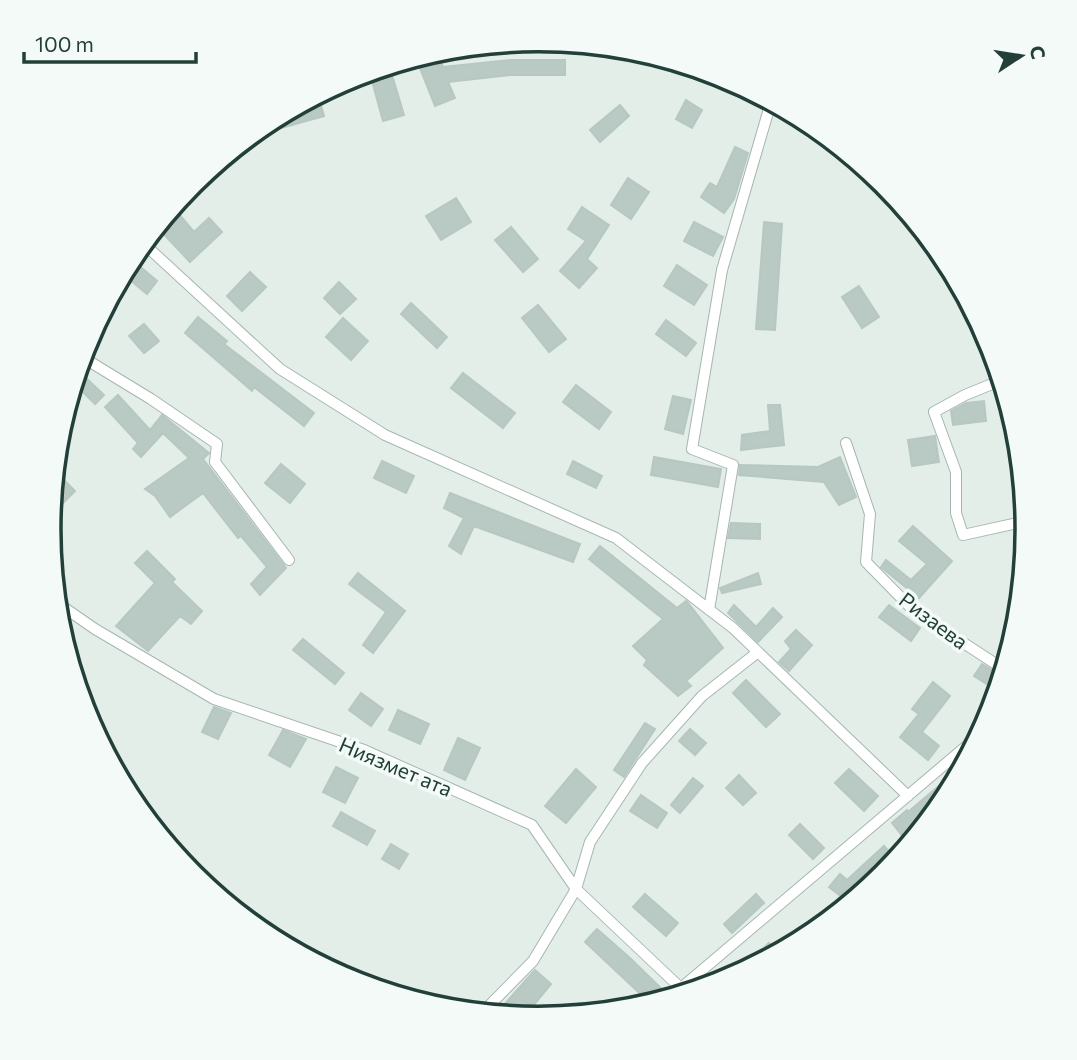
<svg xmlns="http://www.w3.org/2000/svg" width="1077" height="1060" viewBox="0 0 1077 1060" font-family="Commissioner,sans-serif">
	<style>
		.building { fill: #b9c9c3; stroke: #b6c8c1; stroke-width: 2 }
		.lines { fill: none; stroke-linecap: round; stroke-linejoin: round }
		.minor-casing { stroke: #a6b6b1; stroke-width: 12 }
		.minor { stroke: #fff; stroke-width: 10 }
		.labels { text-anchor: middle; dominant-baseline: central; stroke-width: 7; stroke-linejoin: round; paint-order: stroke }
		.street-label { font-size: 21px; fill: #224039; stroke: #f4faf7 }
		.rim { fill: none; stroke: #224039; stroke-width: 3.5 }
	</style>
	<rect width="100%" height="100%" fill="#e4eee9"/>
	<path class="building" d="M440,60L443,67L511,60H565V75H511L448,82L455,98L435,106L420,68Z
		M392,75L404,115L383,121L372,81Z
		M318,95L324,116L267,132V123Z
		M686,100L702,110L692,128L676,119Z
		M620,105L629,116L600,142L590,130Z
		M735,147L748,153L734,199L724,213L701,197L710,183L717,187Z
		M628,178L649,192L631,219L611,205Z
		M456,198L471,222L441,240L426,216Z
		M173,207L194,232L209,218L222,232L190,262L157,227Z
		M582,207L609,225L587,259L597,268L579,288L560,271L586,241L568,229Z
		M694,222L723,237L713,256L684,241Z
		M764,222L782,224L775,330L756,329Z
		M511,227L538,259L523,272L495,240Z
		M131,259L157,281L147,294L123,274Z
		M677,265L707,285L694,305L664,286Z
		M250,272L266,287L242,311L227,296Z
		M339,282L356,299L340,314L324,298Z
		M859,286L879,317L862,328L842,297Z
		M411,303L447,337L437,348L401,314Z
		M538,305L566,339L549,352L522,318Z
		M198,317L227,341L224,344L314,413L304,426L254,387L252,391L185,333Z
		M343,318L368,341L351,360L326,337Z
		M666,320L696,343L686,356L656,334Z
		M144,324L159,341L144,353L129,336Z
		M463,373L515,413L503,428L451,388Z
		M86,378L104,395L95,404L78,387Z
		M576,385L611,412L599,429L563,402Z
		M118,395L150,430L162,415L209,453L203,459L286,568L260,595L251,584L267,567L241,536L238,538L203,493L170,517L155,496L145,489L189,458L163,433L141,457L133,449L138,443L105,407Z
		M673,396L691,400L683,434L665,429Z
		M984,401L986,421L953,425L951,411L966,403Z
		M768,405H780L784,445L741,450L742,435L770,431Z
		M935,436L939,462L912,466L908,440Z
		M1012,437H1019L1022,463L1013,465Z
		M654,457L721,469L718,487L651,475Z
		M840,457L856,497L839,505L824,482L739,475L740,465L818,467Z
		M382,461L414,476L406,493L374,478Z
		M573,461L602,476L596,488L567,474Z
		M281,464L305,484L290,503L265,483Z
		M55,471L75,491L59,507L52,500Z
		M450,493L580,544L573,562L474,526L461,554L449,546L464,518L444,508Z
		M731,523L760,524V539L728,538Z
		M913,526L952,561L919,598L881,567L886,560L911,580L927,564L899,541Z
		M600,546L677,608L686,601L688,603L723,648L686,681L691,686L678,696L644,665L647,660L633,646L663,619L589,559Z
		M147,551L175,579L172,582L202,611L191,624L180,616L148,651L116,626L155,583L135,563Z
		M358,573L405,611L373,653L363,645L386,612L349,584Z
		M758,573L761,584L722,593L720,588Z
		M734,605L756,627L773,608L782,617L758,642L728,613Z
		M889,605L920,628L911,641L879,617Z
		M796,630L812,645L789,671L779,662L791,649L785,641Z
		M303,639L344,673L335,684L293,650Z
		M982,664L1003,677L999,692L974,676Z
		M746,680L780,714L766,727L733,693Z
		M933,682L950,696L922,732L939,746L928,760L900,737L919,714L912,709Z
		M361,693L383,709L371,726L349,710Z
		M214,707L231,713L218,739L202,732Z
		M398,710L429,724L420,744L389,730Z
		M645,723L655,729L624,777L614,770Z
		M690,729L706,743L695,755L679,741Z
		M283,730L306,739L290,767L269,755Z
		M458,738L480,748L465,780L444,770Z
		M966,763L949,796L917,823L923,830L908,843L892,823L907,810L908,812Z
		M336,767L358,778L345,803L323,792Z
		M576,769L596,787L566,823L545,806Z
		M849,769L878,796L864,811L835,783Z
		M739,775L756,793L743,805L726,788Z
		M693,778L703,786L680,813L671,805Z
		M641,795L667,813L657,828L630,811Z
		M341,812L375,831L367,845L333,826Z
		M800,824L824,848L813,859L789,835Z
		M391,844L408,854L399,869L382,859Z
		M884,846L896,859L851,904L829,887L840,874L847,880Z
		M645,894L678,923L666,936L633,907Z
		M756,894L764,903L732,933L724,924Z
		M597,929L630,958L672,999L652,1005L585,942Z
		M769,943L780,954L738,976L736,973Z
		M535,970L551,984L523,1018L515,1017L510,1013L507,1017L495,1015Z"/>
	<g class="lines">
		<defs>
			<path id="minor" d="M143,243L280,369L385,435L616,538L733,628L908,796
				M82,357L151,399L217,444L215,462L289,560
				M1002,380L965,395L934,412L956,472V513L963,535L1027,521
				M846,443L870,514L866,562L913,610L1005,670
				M56,602L95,629L214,699L364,750L532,825L576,889L687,994
				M709,610L733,465L692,449L722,270L771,102
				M681,988L983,732
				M481,1014L533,961L576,889L590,842L642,763L702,696L758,652"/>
		</defs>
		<use href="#minor" class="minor-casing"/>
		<use href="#minor" class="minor"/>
	</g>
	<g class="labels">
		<g class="street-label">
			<text transform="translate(934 620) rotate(37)">Ризаева</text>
			<text transform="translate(396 766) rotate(23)">Ниязмет ата</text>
		</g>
	</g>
	<path d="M0 0H1077V1060H0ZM61 529a477 477 0 1 1 954 0a477 477 0 1 1-954 0Z" fill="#f4faf7" fill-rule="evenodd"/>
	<path class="rim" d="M61 529a477 477 0 1 1 954 0a477 477 0 1 1-954 0Z"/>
	<g transform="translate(1021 56) rotate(78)" stroke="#f4faf7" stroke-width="5" paint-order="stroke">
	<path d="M0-5L12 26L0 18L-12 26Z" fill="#224039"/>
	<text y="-10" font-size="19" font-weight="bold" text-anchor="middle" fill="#224039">С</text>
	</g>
	<path d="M24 52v10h172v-10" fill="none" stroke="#224039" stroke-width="3.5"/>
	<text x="35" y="52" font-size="21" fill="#224039" stroke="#f4faf7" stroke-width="5" paint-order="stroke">100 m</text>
</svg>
